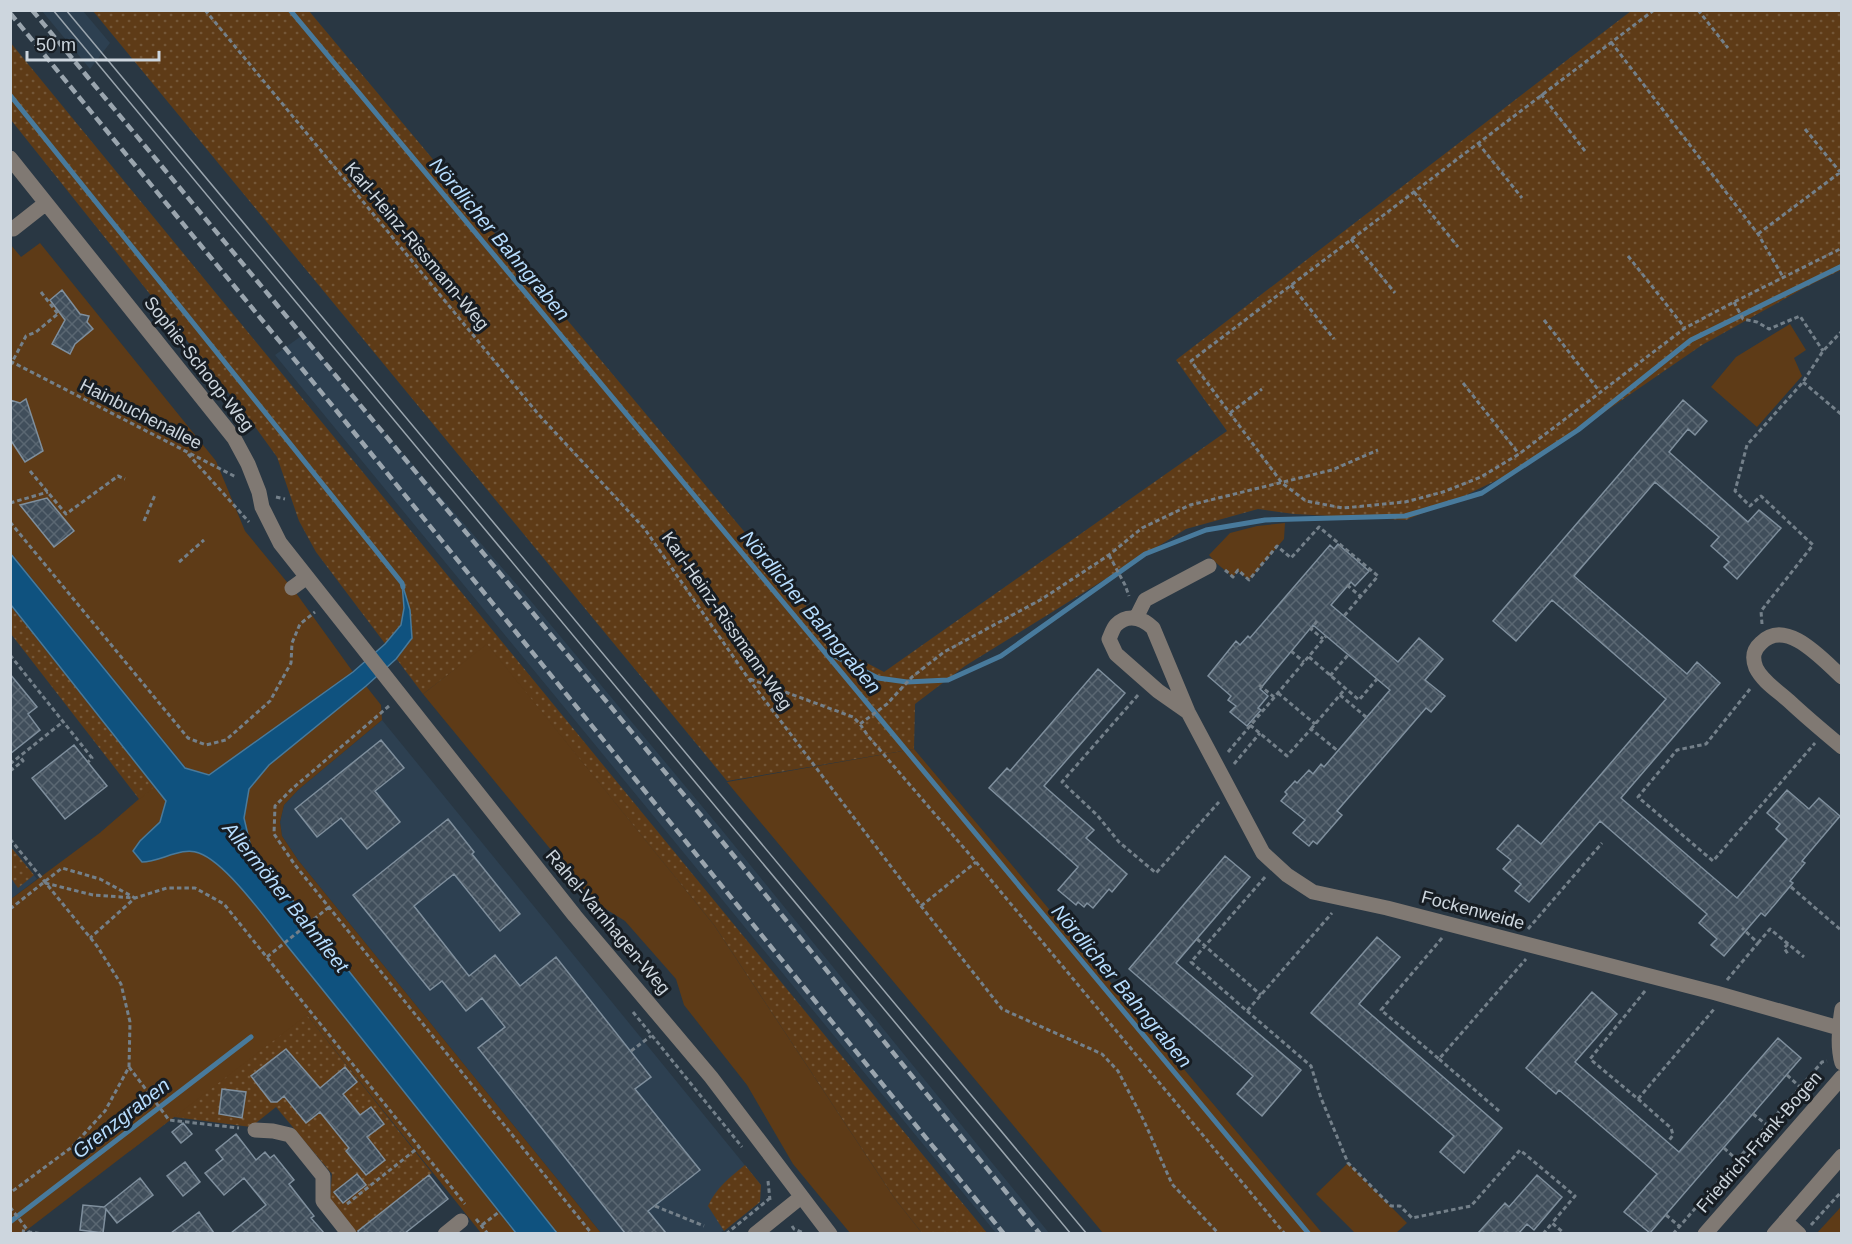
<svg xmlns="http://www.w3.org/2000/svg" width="1852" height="1244" viewBox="0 0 1852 1244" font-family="Arial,sans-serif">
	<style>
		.built { fill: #2d4051 }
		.grass { fill: url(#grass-dots) }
		.park { fill: #5e3b17 }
		.water { fill: #0f527f; stroke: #487a9c; stroke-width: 1.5 }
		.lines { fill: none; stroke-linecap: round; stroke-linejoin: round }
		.stream { stroke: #487a9c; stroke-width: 5 }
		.building { fill: url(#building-cross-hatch); stroke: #7f8f9d; stroke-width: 1.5 }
		.path { stroke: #74808a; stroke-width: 3; stroke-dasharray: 4.5 3; stroke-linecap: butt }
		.minor { stroke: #807973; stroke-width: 15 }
		.tram { stroke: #9aa5ae; stroke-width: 1.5 }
		.rail { stroke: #9aa5ae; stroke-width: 4.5; stroke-dasharray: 9 4.5; stroke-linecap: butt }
		.labels { text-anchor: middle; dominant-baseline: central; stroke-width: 6; stroke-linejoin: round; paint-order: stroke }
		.street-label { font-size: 18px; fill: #cdd6de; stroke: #171d23 }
		.water-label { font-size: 20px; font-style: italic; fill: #b7ddfe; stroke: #171d23 }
	</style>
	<defs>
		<pattern id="grass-dots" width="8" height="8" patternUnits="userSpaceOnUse" patternTransform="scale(1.5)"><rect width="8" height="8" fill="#5e3b17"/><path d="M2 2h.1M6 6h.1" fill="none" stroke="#745738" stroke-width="1.8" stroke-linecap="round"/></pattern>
		<pattern id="building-cross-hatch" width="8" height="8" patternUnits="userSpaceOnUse" patternTransform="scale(1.5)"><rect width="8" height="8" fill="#404e5b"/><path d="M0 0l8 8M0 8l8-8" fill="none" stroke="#5a6772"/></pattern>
	</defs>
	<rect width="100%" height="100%" fill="#293743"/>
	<path class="built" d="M42,11H83L110,43L90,69Z
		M304,334L348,390L530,600L721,829L1049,1233H996L275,355Z
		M382,720L761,1185L760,1202L720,1233H601L298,860L282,836L280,822L284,805L298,790Z
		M11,846L37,879L11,899Z"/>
	<path class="grass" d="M93,11H309L844,651L884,672L1227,431L1176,360L1631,11H1841V270L1806,287L1702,345L1526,466L1464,496L1406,520L1294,514L1258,509L1186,529L965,666L915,704L914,749L727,781Z
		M10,42L987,1233H922L895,1199L714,925L487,645L423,694L316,552L299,521L277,457L248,417L11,120Z
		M10,605L166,801L307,1015L432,1173L356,1232L330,1198L332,1174L276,1107L251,1127L174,1117L130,1151L101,832L139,799L11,634Z
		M10,846L34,875L18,888L11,878Z
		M745,1165L761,1185L760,1202L724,1231L708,1206C716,1188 730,1177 745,1165Z"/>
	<path class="park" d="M40,243L216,461L245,531L296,593L353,672L209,775L186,768L11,553L10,244L21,257Z
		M1790,324L1806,350L1794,358L1802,376L1757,427L1711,387L1736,357Z
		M1285,523L1284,539L1249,580L1238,571L1233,577L1215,562L1209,555L1230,533L1257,526Z
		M487,644L714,925L895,1199L922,1233H850L793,1164L747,1085L684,1005L676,979L625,921L593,901L423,694Z
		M366,686L381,705L382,720L298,790L284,805L280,822L282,836L298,860L601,1233H557L251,849L244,818L249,789L269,765Z
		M914,749L1322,1233H1103L727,782Z
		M154,787L166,801L160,822L140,841L133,851L142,862C161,862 181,845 199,853C228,864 269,923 289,948C366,1043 441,1138 516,1233H481L307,1015L23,1233L11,1234V899L101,832Z
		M1348,1163L1407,1223L1396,1233H1355L1316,1194Z
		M1841,1206V1233H1817L1839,1209Z"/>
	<path class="water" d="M10,553L185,768L209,775L353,672L385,644L401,625L404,608L402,583L410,610L412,638L396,659L366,686L269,765L249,789L244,818L251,848L557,1233H516C441,1138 366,1043 289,948C269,923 227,863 199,853C182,846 160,862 142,862L133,851L140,841L160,822L166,801L11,605Z"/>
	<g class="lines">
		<path class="stream" d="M290,10L1309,1234
			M10,95L402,583L403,587
			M827,652L878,678L907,682L948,680L1001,656L1145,554L1206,530L1265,520L1405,516L1482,493L1578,430L1691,340L1842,266
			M10,1222L251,1037"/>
	</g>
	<path class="building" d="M62,290L80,314L89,316L87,322L93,329L75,344L70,354L52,344L65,320L50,300Z
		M26,399L43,451L25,462L10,439V400L20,403Z
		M1683,400L1707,421L1695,435L1688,429L1669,452L1748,522L1759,510L1781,528L1737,579L1724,567L1729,562L1711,546L1719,537L1655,482L1574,576L1687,674L1697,662L1720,683L1621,798L1737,898L1787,839L1776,829L1780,824L1767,813L1787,790L1809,809L1819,798L1840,816L1802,861L1805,863L1790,881L1793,883L1765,916L1761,913L1724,956L1711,945L1717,939L1699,923L1707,914L1600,821L1529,902L1515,891L1521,884L1503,869L1511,860L1497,849L1518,825L1541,844L1666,699L1552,600L1516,641L1493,621Z
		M47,498L74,531L54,547L20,505Z
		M1338,544L1369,571L1355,586L1351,582L1331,605L1398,662L1419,638L1443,659L1425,680L1445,696L1431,712L1426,708L1337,811L1342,815L1317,844L1313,841L1309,846L1293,833L1305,820L1281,801L1287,794L1285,792L1295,781L1297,783L1309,770L1313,774L1321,764L1324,767L1390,690L1313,625L1260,689L1268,696L1258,708L1261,710L1247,726L1230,712L1236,706L1228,700L1231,696L1208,676L1236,641L1240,645L1248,636L1250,638L1330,545L1334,549Z
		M1098,669L1125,693L1044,786L1094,830L1086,838L1127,874L1112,892L1109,889L1093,908L1087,903L1084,907L1078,902L1076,905L1058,890L1078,867L989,788L1007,768L1010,771Z
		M10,674L37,707L28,714L40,730L10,754Z
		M381,740L404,768L375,791L400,822L367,849L341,818L317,837L295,809Z
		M74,745L107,786L65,819L32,778Z
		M448,819L474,852L472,854L520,914L500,931L454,874L414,906L469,976L495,955L520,986L556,957L651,1077L635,1089L700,1170L648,1211L666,1233H625L478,1048L505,1027L482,998L466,1011L442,981L430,990L353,895Z
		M1225,856L1250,877L1176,963L1301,1070L1262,1116L1237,1094L1253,1076L1129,969Z
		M1377,937L1400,957L1359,1004L1502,1128L1464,1173L1440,1152L1454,1136L1311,1013Z
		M1592,992L1617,1014L1575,1062L1679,1152L1778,1038L1801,1058L1650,1233L1624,1212L1657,1174L1559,1090L1556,1094L1526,1068Z
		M286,1049L320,1088L345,1067L357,1082L343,1094L360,1115L371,1107L384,1124L367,1137L385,1160L366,1175L346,1151L349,1148L320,1112L306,1123L284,1096L277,1102H271L251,1076Z
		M222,1089L246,1092L242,1118L219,1114Z
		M183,1123L192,1134L181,1143L172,1132Z
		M236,1134L256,1160L265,1152L270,1158L274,1155L294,1180L289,1184L314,1216L311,1218L324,1233H231L266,1205L244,1178L224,1195L205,1173L223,1159L216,1150Z
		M185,1162L200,1182L183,1196L167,1176Z
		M357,1174L366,1185L343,1203L334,1192Z
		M429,1175L448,1199L405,1233H359L358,1231Z
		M1537,1175L1562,1197L1534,1230L1527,1224L1519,1233H1478L1505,1203L1509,1207Z
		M140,1178L153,1195L117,1223L106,1209L103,1233L80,1230L83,1205L104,1207Z
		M199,1212L214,1233H171Z"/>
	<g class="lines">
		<path class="path" d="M205,10L539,415L644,528L748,678L921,906L1002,1009L1102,1054L1118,1071L1144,1121L1172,1184L1219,1234
			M1654,10L1191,361L1282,483L1306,501L1343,508L1405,502L1443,492L1481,477L1519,454L1685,328L1734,302L1842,248
			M1698,10L1728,48
			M1611,42L1758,234L1783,277
			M1541,94L1585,151
			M1805,129L1840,172
			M1478,143L1522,198
			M1414,192L1458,247
			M1758,234L1842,171
			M1351,239L1395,293
			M1628,256L1685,328
			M1291,285L1334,339
			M41,292L58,314
			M1734,302L1743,319L1757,322L1769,329L1800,316L1823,351
			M1544,320L1600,392
			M10,361L236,477
			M10,366L26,336L36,332L60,312
			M1803,382L1842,415
			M1463,383L1519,454
			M1230,413L1262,389
			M188,454L249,522
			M30,471L66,514L118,476L125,479
			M276,497L285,499
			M10,503L48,492
			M144,521L155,495
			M10,522L188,738L206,745L226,740L270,701L291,663L292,643L300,624L315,612
			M1109,555L1125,585L1129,596
			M179,562L204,540
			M1225,570L1233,577L1238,570L1249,580L1277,546L1291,558L1319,527L1378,576L1344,616
			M1347,585L1360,596
			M1317,621L1311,629L1323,639
			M1762,624L1761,611L1813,545L1761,496L1750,506L1735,491L1747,445L1803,382L1823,351L1842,331
			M1291,651L1304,662
			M10,655L92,758L88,762
			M1309,657L1359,700L1377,679
			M1330,676L1348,655
			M750,679L853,717L860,724L868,736L976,862L1285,1234
			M1259,685L1274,697
			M1750,689L1706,744L1677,750L1638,797L1713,861L1815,743
			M1278,693L1315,724
			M1138,695L1062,782L1097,815L1119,842L1156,873L1219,802
			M1340,695L1366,717
			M389,706L293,788L275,806L274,834L295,865L592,1234
			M860,724L887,704L912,677L944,652L1042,599L1109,555L1142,528L1190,505L1332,470L1378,450
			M1250,725L1287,756L1311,729L1338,751
			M1311,729L1345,689
			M1228,752L1326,636
			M10,764L64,721
			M1234,764L1260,733
			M10,771L23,761L20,757
			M10,839L97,946L121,984L130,1022L129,1067L105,1111L72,1147L10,1193
			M1265,877L1191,962L1247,1011L1332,913
			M45,883L93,895L135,898L167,888H195L224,904L465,1204
			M1791,887L1842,931
			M921,906L976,862
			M10,909L62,868L100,879L135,898L90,938
			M1528,929L1602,843
			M1442,938L1381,1010L1439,1059L1526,959
			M1197,939L1261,995
			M1758,943L1770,929L1804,957
			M1788,944L1784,948L1788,954
			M267,957L329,907
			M1727,980L1758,943L1742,928
			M1645,991L1590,1059L1638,1099L1715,1008
			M1247,1011L1311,1066L1321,1098L1348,1163L1391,1206H1400L1412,1218L1471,1206L1520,1150L1575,1196L1552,1223L1565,1234
			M633,1012L742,1147
			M631,1051L651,1036
			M1439,1059L1499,1111
			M129,1067L169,1120L239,1128
			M1787,1075L1800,1087
			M1638,1099L1671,1128L1673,1135L1668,1142
			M1753,1114L1767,1125
			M1724,1148L1737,1160
			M768,1181L770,1200
			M347,1204L419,1147
			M655,1206L704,1226
			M10,1207L29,1232L44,1234
			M1666,1215L1679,1226
			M476,1219L488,1234
			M482,1225L499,1212
			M1811,1225L1842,1191
			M792,1226L794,1229L806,1234
			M23,1234L24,1226
			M726,1234L769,1199
			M1543,1234L1552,1223
			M1673,1234L1822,1062L1827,1061"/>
		<path class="minor" d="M10,158L234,438L248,464L259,492L262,507L280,543L575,916L711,1077L830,1234
			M13,229L46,203
			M292,588L307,577
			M1136,618L1145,600L1209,566
			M1842,677C1823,660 1786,617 1761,643C1753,650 1752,658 1756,668C1763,682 1778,691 1789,701C1806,717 1824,732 1842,747
			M1188,712L1158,691L1116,654L1109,639C1111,635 1113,628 1116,625C1128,613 1142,618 1153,628L1188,712L1263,853L1287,875L1313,892L1387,908L1716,993L1839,1028
			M1842,1009C1839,1027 1837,1046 1842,1063
			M255,1130L273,1131L290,1135L323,1176V1201L349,1234
			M1785,1221L1799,1234
			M445,1234L461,1221
			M755,1234L801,1197
			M1705,1234L1842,1077
			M1774,1234L1842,1156"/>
		<path class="tram" d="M53,10L1071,1234
			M66,10L1087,1234"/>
		<path class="rail" d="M32,10L704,819L1040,1234
			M10,13L331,404L1004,1234"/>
	</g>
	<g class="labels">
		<g class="street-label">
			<text transform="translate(417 246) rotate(50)">Karl-Heinz-Rissmann-Weg</text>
			<text transform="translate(199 364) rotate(52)">Sophie-Schoop-Weg</text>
			<text transform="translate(141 414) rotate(27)">Hainbuchenallee</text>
			<text transform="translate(727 621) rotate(55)">Karl-Heinz-Rissmann-Weg</text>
			<text transform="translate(1473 910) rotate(15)">Fockenweide</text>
			<text transform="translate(608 922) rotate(50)">Rahel-Varnhagen-Weg</text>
			<text transform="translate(1759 1142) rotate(-49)">Friedrich-Frank-Bogen</text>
		</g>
		<g class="water-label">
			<text transform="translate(500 239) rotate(50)">Nördlicher Bahngraben</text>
			<text transform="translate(811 612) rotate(50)">Nördlicher Bahngraben</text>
			<text transform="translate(286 897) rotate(51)">Allermöher Bahnfleet</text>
			<text transform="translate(1122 986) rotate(50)">Nördlicher Bahngraben</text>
			<text transform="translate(121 1118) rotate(-38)">Grenzgraben</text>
		</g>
	</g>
	<rect width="1852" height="1244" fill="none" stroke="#cdd6de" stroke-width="24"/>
	<path d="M27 51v9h132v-9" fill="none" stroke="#cdd6de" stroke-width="3"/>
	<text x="36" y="51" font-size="18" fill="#cdd6de" stroke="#171d23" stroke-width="4.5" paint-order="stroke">50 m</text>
</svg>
